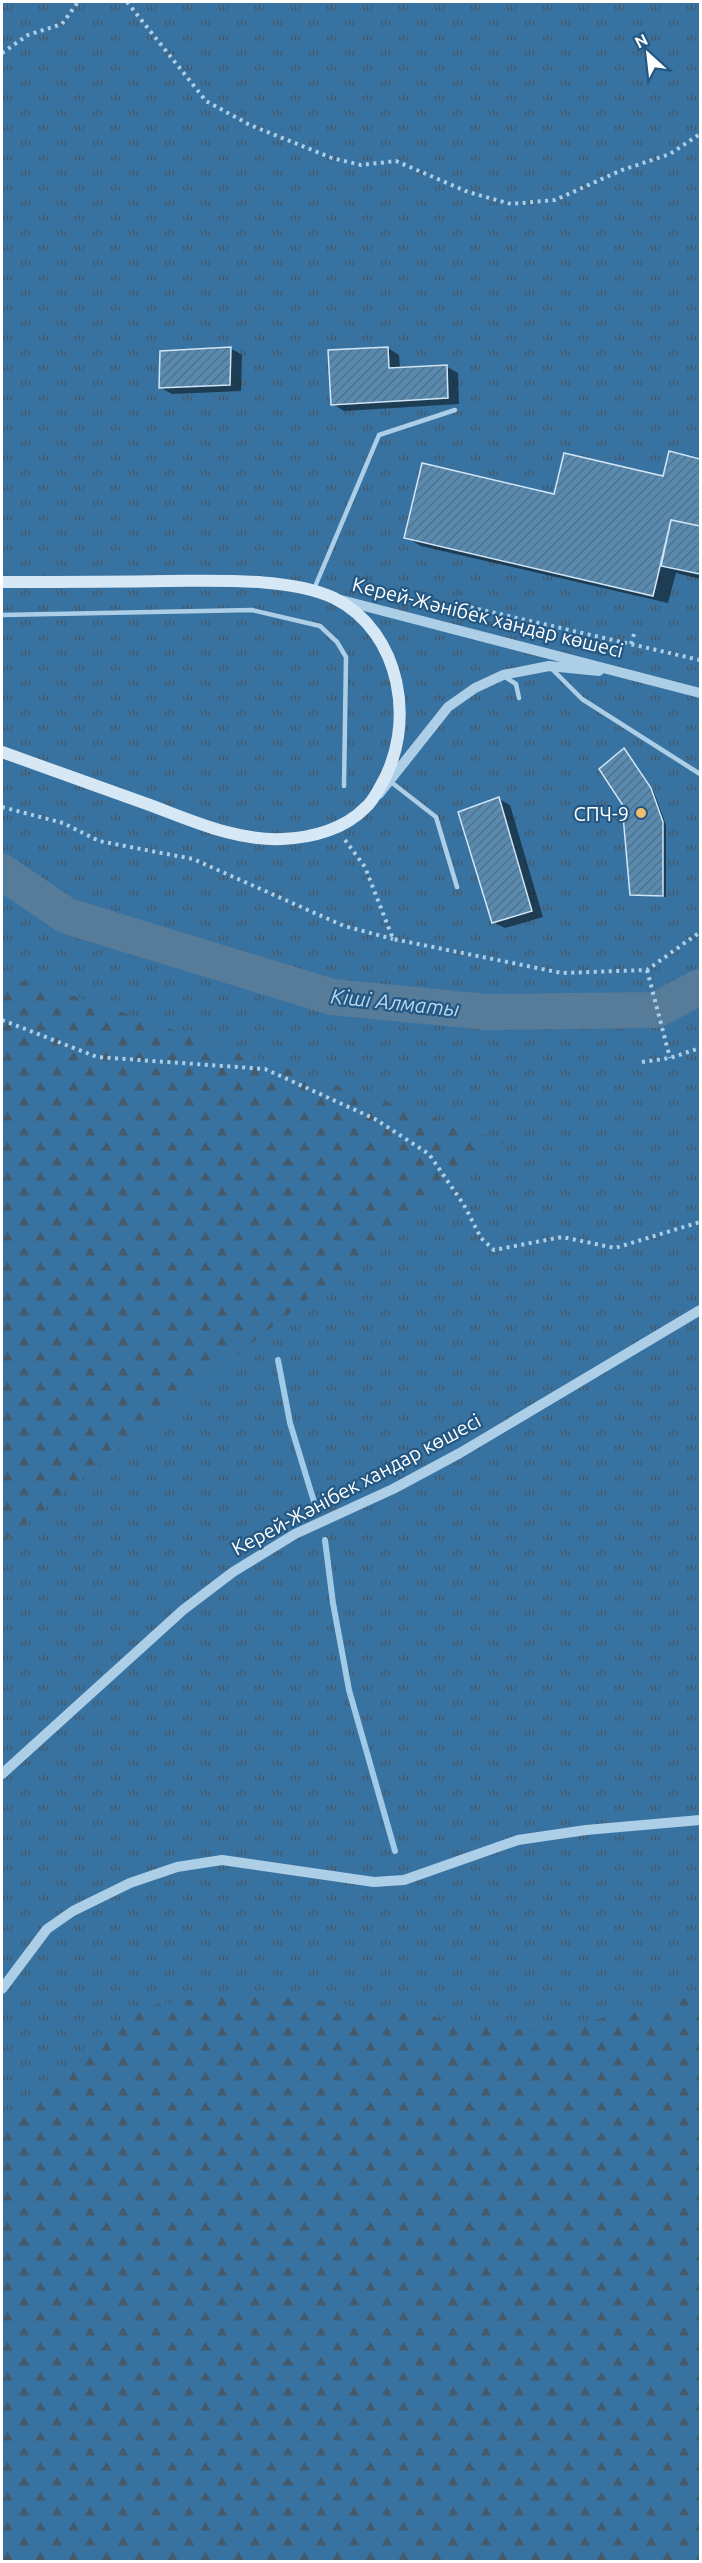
<svg xmlns="http://www.w3.org/2000/svg" width="702" height="2563" viewBox="0 0 702 2563" font-family="Ubuntu,sans-serif">
	<style>
		.forest { fill: url(#forest-firs) }
		.park { fill: url(#park-tufts) }
		.shadow { fill: #0007 }
		.lines { fill: none; stroke-linecap: round; stroke-linejoin: round }
		.stream { stroke: #a0cae8; stroke-width: 6 }
		.river { stroke: #577c9a; stroke-width: 36 }
		.building { fill: url(#building-hatch); stroke: #d0e5f6; stroke-width: 1.5 }
		.path { stroke: #accee7; stroke-width: 4; stroke-dasharray: 3 4.5; stroke-linecap: butt }
		.service { stroke: #accee7; stroke-width: 4.5 }
		.tertiary { stroke: #accee7; stroke-width: 10 }
		.secondary { stroke: #d6e8f6; stroke-width: 12 }
		.poi-dot { fill: #f2bd6f; stroke: #245883; stroke-width: 2 }
		.labels { text-anchor: middle; dominant-baseline: central; stroke-width: 4.5; stroke-linejoin: round; paint-order: stroke }
		.street-label { font-size: 20px; fill: #fff; stroke: #245883 }
		.poi-label { font-size: 20px; fill: #fff; stroke: #245883; text-anchor: end }
		.water-label { font-size: 21px; font-style: italic; fill: #b7d7ef; stroke: #245883 }
	</style>
	<defs>
		<pattern id="forest-firs" width="22" height="20" patternUnits="userSpaceOnUse" patternTransform="scale(1.5)"><rect width="22" height="20" fill="#3872a0"/><path d="M5 1l3.5 6h-7zM16 11l3.5 6h-7z" fill="#445b6e"/></pattern>
		<pattern id="park-tufts" width="24" height="20" patternUnits="userSpaceOnUse" patternTransform="scale(1.5)"><rect width="24" height="20" fill="#3872a0"/><path d="M3 7l-1-3M5 7V3M7 7l1-3M15 17l-1-3M17 17v-4M19 17l1-3" fill="none" stroke="#445b6e"/></pattern>
		<pattern id="building-hatch" width="6" height="6" patternUnits="userSpaceOnUse" patternTransform="scale(1.5)"><rect width="6" height="6" fill="#598ab0"/><path d="M-1 1l2-2M0 6l6-6M5 7l2-2" fill="none" stroke="#547188"/></pattern>
	</defs>
	<rect width="100%" height="100%" fill="#245883"/>
	<path class="forest" d="M2,903L700,1060L2,1755Z
		M700,1891V2561L2,2562V2049L72,1961Z"/>
	<path class="park" d="M2,2H700V1994L541,2033L254,1991L146,2006L2,2135V1542L505,1142L68,994L2,975Z"/>
	<path class="shadow" d="M230,348L242,355L241,391L172,394L161,388Z
		M388,348L399,355L400,369L446,366L458,373L459,404L344,411L333,404Z
		M670,453L700,460V579L676,573L668,603L421,546L406,537L555,495L664,478Z
		M624,750L654,792L666,825V897L632,894Z
		M499,799L510,805L543,917L505,928L493,922Z"/>
	<g class="lines">
		<path class="stream" d="M278,1360L290,1423L315,1505
			M325,1540L333,1603L349,1690L395,1851"/>
		<path class="river" d="M2,872L67,916L332,997L487,1012L656,1010L700,987"/>
	</g>
	<path class="building" d="M231,347L230,385L159,388L160,351Z
		M388,347L389,368L447,365L448,398L331,405L328,350Z
		M669,451L700,459V526L671,520L653,596L404,538L422,463L554,494L564,453L663,476Z
		M671,520L700,526V574L661,566Z
		M624,748L651,788L663,822V896L630,895L622,804L599,769Z
		M499,797L532,911L492,923L458,812Z"/>
	<g class="lines">
		<path class="path" d="M127,2L206,101L250,125L332,158L361,165L396,161L468,192L511,204L555,200L622,170L670,154L700,134
			M2,53L28,35L62,24L78,2
			M456,604L700,660
			M631,644L634,634
			M2,807L63,823L99,841L193,859L344,926L393,939
			M345,840L365,867L393,939L562,973L647,970L700,932
			M647,970L670,1058
			M2,1020L97,1057L265,1069L375,1119L429,1154L464,1205L481,1238L494,1250L562,1237L615,1248L700,1222
			M642,1062L670,1058L700,1048"/>
		<path class="service" d="M314,589L379,435L455,410
			M2,615L252,610L320,626L337,642L346,657L344,786
			M552,669L582,699L700,774
			M505,677L516,684L519,698
			M391,782L436,817L457,887"/>
		<path class="tertiary" d="M341,600L700,693
			M379,794L448,707L475,688L503,675L549,666L599,671
			M2,1774L183,1610L233,1572L295,1534L393,1489L460,1453L700,1310
			M2,1989L47,1929L73,1911L130,1883L177,1867L222,1860L374,1882L404,1880L518,1840L586,1830L700,1820"/>
		<path class="secondary" d="M2,582C56,582 111,582 166,581C214,581 290,577 334,598C402,632 417,726 380,787C376,794 372,802 366,807C345,829 312,838 282,839C235,841 191,820 147,804C99,787 50,769 2,752"/>
	</g>
	<circle class="poi-dot" cx="641" cy="813" r="6"/>
	<g class="labels">
		<g class="street-label">
			<text transform="translate(488 617) rotate(14)">Керей-Жәнібек хандар көшесі</text>
			<text transform="translate(356 1484) rotate(-28)">Керей-Жәнібек хандар көшесі</text>
		</g>
		<g class="poi-label">
			<text x="629" y="813">СПЧ-9</text>
		</g>
		<g class="water-label">
			<text transform="translate(395 1002) rotate(6)">Кіші Алматы</text>
		</g>
	</g>
	<rect width="702" height="2563" fill="none" stroke="#ffffff" stroke-width="6"/>
	<g transform="translate(648 54) rotate(333)" stroke="#245883" stroke-width="4.5" paint-order="stroke">
	<path d="M0-4.5L10 22L0 15L-10 22Z" fill="#ffffff"/>
	<text y="-9" font-size="16" font-weight="bold" text-anchor="middle" fill="#ffffff">N</text>
	</g>
</svg>
